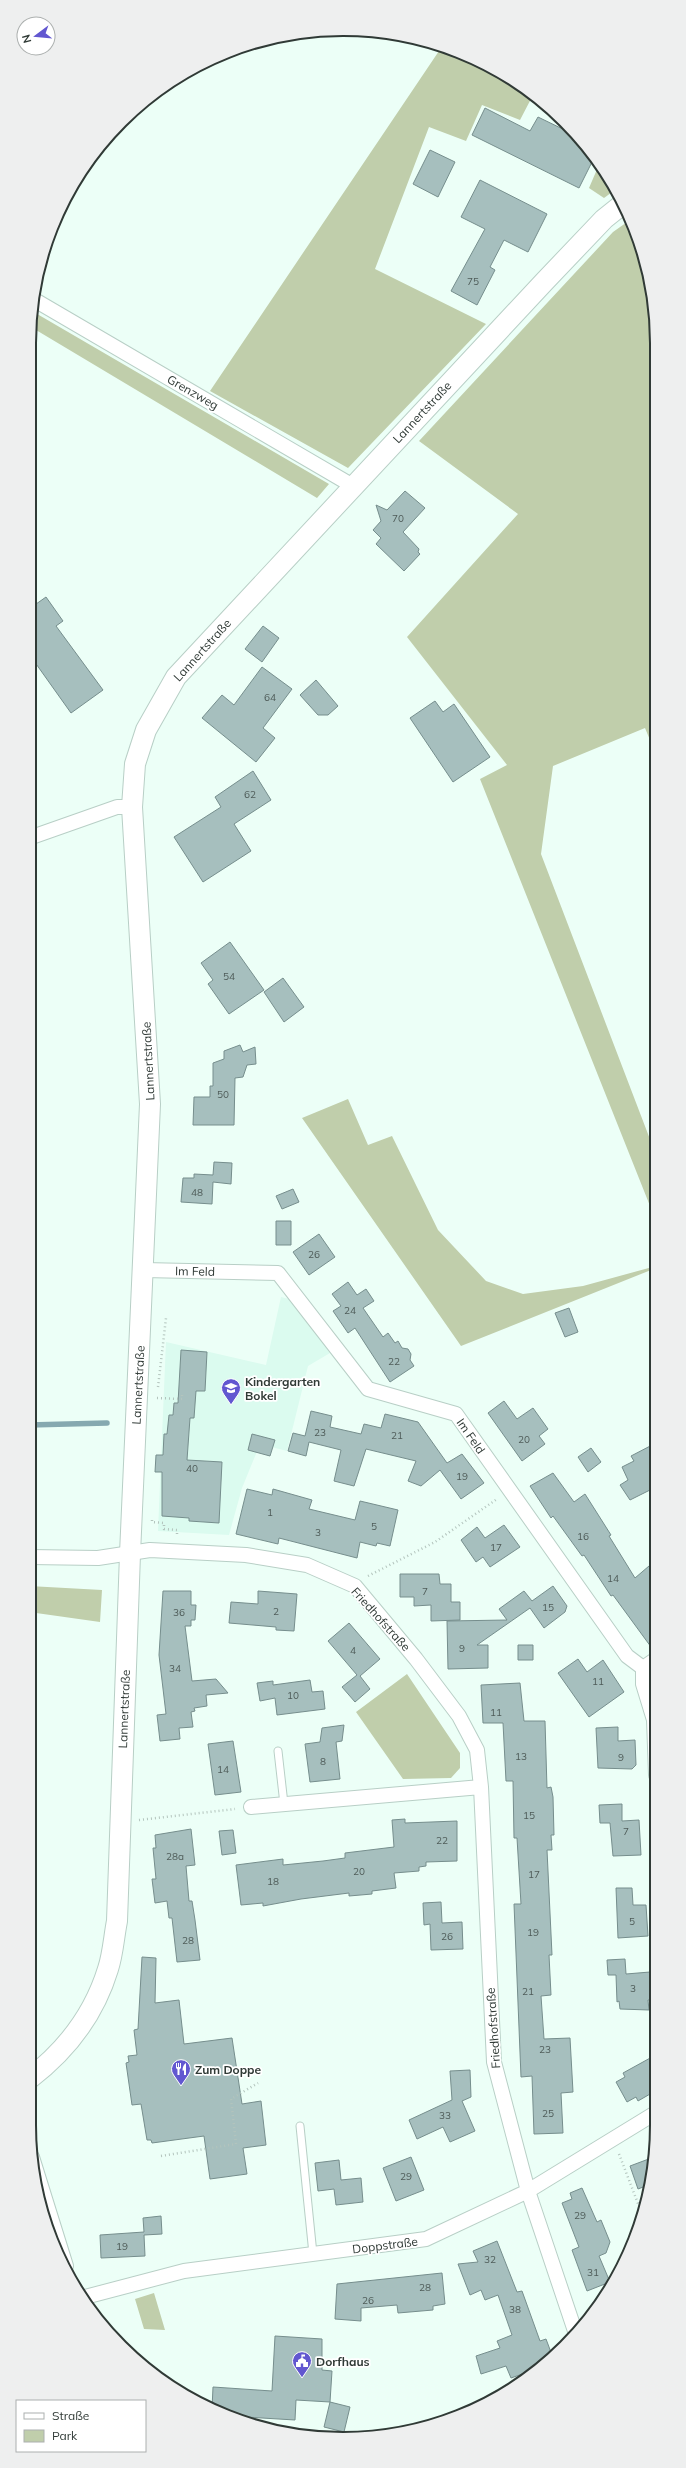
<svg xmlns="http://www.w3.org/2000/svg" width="686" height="2468" viewBox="0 0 686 2468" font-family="Mulish,sans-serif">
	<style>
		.built { fill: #dbfbef }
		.green { fill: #c0ceab }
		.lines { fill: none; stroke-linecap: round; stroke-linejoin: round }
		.stream { stroke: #86a9b0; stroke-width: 5.5 }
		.building { fill: #a6bfbe; stroke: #768e8d }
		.lane-casing { stroke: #b8cfc6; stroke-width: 9 }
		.street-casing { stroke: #b8cfc6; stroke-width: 16 }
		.secondary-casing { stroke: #b8cfc6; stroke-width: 22 }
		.path { stroke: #b3c4bd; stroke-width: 2.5; stroke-dasharray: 1 3; stroke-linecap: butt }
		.lane { stroke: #fff; stroke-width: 7 }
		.street { stroke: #fff; stroke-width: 14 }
		.secondary { stroke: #fff; stroke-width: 20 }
		.labels { text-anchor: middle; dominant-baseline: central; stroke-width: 3.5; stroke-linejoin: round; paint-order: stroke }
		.number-label { font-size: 10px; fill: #4e5b58 }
		.street-label { font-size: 12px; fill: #303a36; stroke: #fff }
		.poi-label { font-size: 12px; font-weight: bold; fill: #303a36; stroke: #fff; text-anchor: start }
		.rim { fill: none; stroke: #303a36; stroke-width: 2 }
	</style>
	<rect width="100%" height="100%" fill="#ecfff7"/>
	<path class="built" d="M281,1297L293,1300L330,1353L308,1366L287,1451L260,1444L242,1488L229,1535L158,1531L166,1342L266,1365Z"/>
	<path class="green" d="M441,48L482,61L532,97L520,120L482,105L466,141L429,127L375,269L486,324L348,468L210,391Z
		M598,167L615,190L604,198L589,188Z
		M630,220L654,302L655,752L645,728L553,766L541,854L656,1155V1221L480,779L507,765L407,637L518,514L419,441L613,232Z
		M32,311L329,484L317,498L31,327Z
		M348,1099L368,1145L392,1136L438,1230L486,1281L523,1294L583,1286L656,1266V1268L461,1346L302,1118Z
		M29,1586L102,1590L100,1622L29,1612Z
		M407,1674L460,1753V1768L451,1778L403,1779L356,1712Z
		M154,2293L165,2330L144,2329L135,2299Z"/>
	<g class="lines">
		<path class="stream" d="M29,1425L107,1423"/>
	</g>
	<path class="building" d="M485,108L530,131L538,117L575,135L593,160L579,188L472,135Z
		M430,150L455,162L438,197L413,184Z
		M480,180L547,214L528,252L504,240L490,267L495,270L477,305L451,291L485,229L461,217Z
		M405,491L425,508L403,532L419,549L418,552L420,554L404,571L376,544L381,538L373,530L381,521L376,505L387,510Z
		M46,597L63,621L56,626L103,690L71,713L29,654V609Z
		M263,626L279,638L262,662L245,649Z
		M262,667L292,689L263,728L275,738L256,762L202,718L222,695L234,705Z
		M316,680L338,706L328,715H318L300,695Z
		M435,701L443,712L454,704L490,757L453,782L410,718Z
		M253,771L271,800L234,824L251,851L203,882L174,837L221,807L215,797Z
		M230,942L264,990L229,1014L208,984L213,980L201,963Z
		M283,978L304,1007L284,1022L264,992Z
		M240,1045L243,1052L255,1047L256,1064L247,1065L243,1077L235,1078L234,1125H193L194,1097H210V1086H213V1063L224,1059V1051Z
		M214,1162L232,1163L231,1184L213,1182L212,1204L181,1202L183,1178H194V1174L213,1175Z
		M293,1189L299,1202L282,1209L276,1196Z
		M276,1221H291V1245H276Z
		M319,1234L335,1257L309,1275L293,1252Z
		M348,1282L357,1295L366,1289L374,1301L363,1308L383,1337L388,1333L395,1343L398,1341L402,1348L408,1349L411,1354L410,1360L414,1366L390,1382L355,1328L348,1333L333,1311L341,1306L332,1294Z
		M569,1308L578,1332L565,1337L555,1313Z
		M181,1350L207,1352L205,1391H196L194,1418H190L187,1460L222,1462L219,1523L189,1521V1518L162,1516V1472H155L156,1455H163L164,1434H167L169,1415H173L174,1403H178Z
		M504,1401L517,1419L533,1408L548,1429L539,1436L545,1444L522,1461L488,1413Z
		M311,1411L332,1416L330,1427L361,1434L364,1424L381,1428L385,1414L418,1422L447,1463L462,1454L484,1483L461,1499L440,1470L421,1486L408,1481L416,1461L366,1449L354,1486L334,1481L341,1450L309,1442L306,1456L288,1451L293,1433L305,1436Z
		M252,1434L275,1440L270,1456L248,1450Z
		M656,1443V1487L630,1500L620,1485L628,1480L622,1467L634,1461L631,1456Z
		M591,1448L601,1462L588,1472L578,1457Z
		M553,1473L574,1502L585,1494L611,1535L609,1536L635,1578L656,1560V1651H654L613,1595L611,1596L584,1555L582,1556L553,1516L551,1518L530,1486Z
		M247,1489L272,1495L273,1489L312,1500L309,1509L355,1520L360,1501L398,1510L390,1546L377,1543L376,1546L360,1542L357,1558L279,1538L278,1544L236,1534Z
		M504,1525L520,1547L490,1567L483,1557L476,1562L461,1540L477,1527L485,1538Z
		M400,1574H439L440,1584H451V1602H460V1620L431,1621V1605L414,1606V1597H400Z
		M553,1586L567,1606L565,1612L544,1628L530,1608L477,1645H488V1668L448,1669L447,1621L507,1620L499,1609L524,1591L532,1601Z
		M163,1591H191V1605H196L195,1620H191V1626H185L192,1681L216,1679L228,1693L206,1695L207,1706L194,1708L195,1711L191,1712L193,1727L179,1728L180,1739L160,1741L157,1715L166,1714L159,1655Z
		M258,1591L297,1594L294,1631L276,1630V1627L229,1623L231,1602L258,1604Z
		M349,1623L380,1659L360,1676L370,1689L355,1702L342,1687L357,1675L328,1641Z
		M518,1645H533V1660H518Z
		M578,1659L587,1672L603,1660L624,1692L589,1717L558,1673Z
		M310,1680L312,1692L323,1691L325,1709L277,1715L275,1698L260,1701L257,1683L273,1681V1685Z
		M520,1683L524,1721H545L547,1788L551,1787L553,1797L554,1835H551L552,1850H547L552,1955H549L551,1995L541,1996L544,2039L570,2038L573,2092L561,2093L563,2133L534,2134L532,2076L521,2077L514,1904H521L517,1838H514L513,1781H506L503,1723H483L481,1685Z
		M344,1725L342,1741L336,1742L340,1779L310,1782L305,1744L320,1742L322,1728Z
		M618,1727V1741L635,1740L636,1765L632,1769L598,1768L596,1728Z
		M233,1741L241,1792L215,1795L208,1744Z
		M622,1804V1821L639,1820L641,1855L613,1856L610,1823H600L599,1805Z
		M405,1819V1823L457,1821V1861L426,1862V1866L419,1867V1871L394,1873L396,1888L372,1891V1894L349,1896V1893L301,1899L263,1906V1903L241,1905L236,1865L283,1859V1865L323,1861L345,1858V1853L394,1847L392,1820Z
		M191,1829L195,1865L186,1866L189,1901H192L195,1920L200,1960L177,1962L172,1918H169L167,1901L155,1903L152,1879H156L153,1848H156L155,1835Z
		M233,1830L236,1853L222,1855L219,1831Z
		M616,1888H632L633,1905H646L648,1936L618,1938Z
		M441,1902L442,1923L462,1922L463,1949L431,1950L430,1924L424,1925L423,1903Z
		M142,1957L156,1958L155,2003L179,2000L184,2044L232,2038L242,2104L261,2101L266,2145L243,2148L247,2174L210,2179L204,2136L152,2143L151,2140H147L141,2104L132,2105L126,2063L129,2062L128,2056L137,2055L134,2030L138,2029Z
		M625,1959L626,1974L650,1972L651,2000H648L649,2010L620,2009L619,2001L617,2002L616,1975H608L607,1960Z
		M652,2057L657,2066V2090L638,2101L636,2097L627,2102L616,2082L625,2077L623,2073Z
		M470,2070L471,2097L462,2101L475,2131L450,2142L443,2127L417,2139L409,2120L452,2100L450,2071Z
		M411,2157L424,2190L396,2201L383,2168Z
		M654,2157L651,2184L638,2189L630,2166Z
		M339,2160L341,2180L361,2178L363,2202L336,2205L334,2189L318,2191L315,2163Z
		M582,2188L597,2222L601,2220L610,2242L606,2253L599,2256L610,2282L587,2291L572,2250L579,2247L562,2203L572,2199L570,2193Z
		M161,2216L162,2234L144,2235L145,2256L101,2258L100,2235L144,2232L143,2218Z
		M497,2241L517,2292L522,2291L540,2341L546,2339L552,2355L532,2375L531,2371L511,2378L506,2366L481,2374L476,2356L500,2348L497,2341L512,2335L498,2295L485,2300L481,2290L470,2295L458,2264L478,2262L473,2251Z
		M442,2273L445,2304L433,2306V2310L398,2313L397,2305L361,2308V2321L335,2319L337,2284Z
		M275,2336L322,2339V2370L332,2371L330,2402L296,2400L295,2420L229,2416L212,2409L213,2387L272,2391Z
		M330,2402L350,2407L344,2432L324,2427Z"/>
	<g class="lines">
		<defs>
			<path id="lane" d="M278,1751L284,1804
				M300,2126L313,2254
				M287,2433L305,2435"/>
			<path id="street" d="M33,299L353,486
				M29,838L117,807H132
				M144,1270L278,1273L368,1389L456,1414L627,1656L643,1668V1684L654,1720L656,1775
				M29,1557L98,1558L150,1550L246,1555L307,1565L355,1586L416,1659L459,1716L477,1750L481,1787L494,2062L528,2191L575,2331
				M643,1668L656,1659
				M251,1807L481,1787
				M32,2157L66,2266
				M85,2297L184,2271L426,2239L528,2191L657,2112"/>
			<path id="secondary" d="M29,2079C67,2050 94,2015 108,1969C113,1954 114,1936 117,1921L130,1554L150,1104L132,807L135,764L146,730L176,677L544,282L604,219L624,203"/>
		</defs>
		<use href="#lane" class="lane-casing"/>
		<use href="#street" class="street-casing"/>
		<use href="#secondary" class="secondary-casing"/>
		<path class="path" d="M158,1387L166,1318
			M157,1398L182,1399V1395
			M152,1520V1522L164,1523V1529L177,1530V1535
			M368,1576L435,1542L497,1499
			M139,1820L235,1809
			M619,2154L642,2214
			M161,2156L236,2144L231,2099L258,2083"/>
		<use href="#lane" class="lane"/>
		<use href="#street" class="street"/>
		<use href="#secondary" class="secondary"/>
	</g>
	<defs>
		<symbol id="school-pin" viewBox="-11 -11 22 30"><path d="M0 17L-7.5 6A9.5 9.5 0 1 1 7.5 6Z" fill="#6257d0" stroke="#fff"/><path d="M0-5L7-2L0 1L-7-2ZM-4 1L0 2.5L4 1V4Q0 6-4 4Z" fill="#fff"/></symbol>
		<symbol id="restaurant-pin" viewBox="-11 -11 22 30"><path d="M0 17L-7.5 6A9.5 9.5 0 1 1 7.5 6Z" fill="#6257d0" stroke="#fff"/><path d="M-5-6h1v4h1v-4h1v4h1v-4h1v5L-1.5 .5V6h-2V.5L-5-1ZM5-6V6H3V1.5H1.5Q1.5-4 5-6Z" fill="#fff"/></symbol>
		<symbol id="civic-pin" viewBox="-11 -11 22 30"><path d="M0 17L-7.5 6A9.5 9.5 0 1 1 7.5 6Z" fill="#6257d0" stroke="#fff"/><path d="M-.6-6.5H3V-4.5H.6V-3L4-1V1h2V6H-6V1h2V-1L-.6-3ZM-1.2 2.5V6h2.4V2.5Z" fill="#fff"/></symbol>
	</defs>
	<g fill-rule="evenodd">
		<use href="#school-pin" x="220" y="1377" width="22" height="30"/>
		<use href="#restaurant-pin" x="170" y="2058" width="22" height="30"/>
		<use href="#civic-pin" x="291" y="2350" width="22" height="30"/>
	</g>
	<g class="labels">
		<g class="number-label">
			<text x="473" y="281">75</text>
			<text x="398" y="518">70</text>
			<text x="270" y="697">64</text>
			<text x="250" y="794">62</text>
			<text x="229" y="976">54</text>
			<text x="223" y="1094">50</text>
			<text x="197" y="1192">48</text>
			<text x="314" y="1254">26</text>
			<text x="350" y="1310">24</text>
			<text x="394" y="1361">22</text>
			<text x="320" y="1432">23</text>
			<text x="397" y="1435">21</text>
			<text x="524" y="1439">20</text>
			<text x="192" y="1468">40</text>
			<text x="462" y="1476">19</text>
			<text x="270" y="1512">1</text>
			<text x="374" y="1526">5</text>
			<text x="318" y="1532">3</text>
			<text x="583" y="1536">16</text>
			<text x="496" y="1547">17</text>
			<text x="613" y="1578">14</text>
			<text x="425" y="1591">7</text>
			<text x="548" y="1607">15</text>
			<text x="276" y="1611">2</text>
			<text x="179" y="1612">36</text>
			<text x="462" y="1648">9</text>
			<text x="353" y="1650">4</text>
			<text x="175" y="1668">34</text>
			<text x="598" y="1681">11</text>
			<text x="293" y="1695">10</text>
			<text x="496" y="1712">11</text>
			<text x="521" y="1756">13</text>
			<text x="621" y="1757">9</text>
			<text x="323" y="1761">8</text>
			<text x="223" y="1769">14</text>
			<text x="529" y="1815">15</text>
			<text x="626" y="1831">7</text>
			<text x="442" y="1840">22</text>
			<text x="175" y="1856">28a</text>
			<text x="359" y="1871">20</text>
			<text x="534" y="1874">17</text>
			<text x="273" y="1881">18</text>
			<text x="632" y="1921">5</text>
			<text x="533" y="1932">19</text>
			<text x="447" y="1936">26</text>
			<text x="188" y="1940">28</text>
			<text x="633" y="1988">3</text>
			<text x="528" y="1991">21</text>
			<text x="545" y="2049">23</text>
			<text x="548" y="2113">25</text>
			<text x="445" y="2115">33</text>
			<text x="406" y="2176">29</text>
			<text x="580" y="2215">29</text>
			<text x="122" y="2246">19</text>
			<text x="490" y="2259">32</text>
			<text x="593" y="2272">31</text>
			<text x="425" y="2287">28</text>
			<text x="368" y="2300">26</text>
			<text x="515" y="2309">38</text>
		</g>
		<g class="street-label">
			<text transform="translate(193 392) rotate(30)">Grenzweg</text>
			<text transform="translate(422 412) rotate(-47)">Lannertstraße</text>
			<text transform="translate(202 650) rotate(-48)">Lannertstraße</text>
			<text transform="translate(148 1061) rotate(-93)">Lannertstraße</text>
			<text transform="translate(195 1271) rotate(1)">Im Feld</text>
			<text transform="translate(138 1385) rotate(-87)">Lannertstraße</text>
			<text transform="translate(471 1436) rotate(55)">Im Feld</text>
			<text transform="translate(381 1619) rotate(48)">Friedhofstraße</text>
			<text transform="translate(124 1709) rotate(-88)">Lannertstraße</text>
			<text transform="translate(493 2028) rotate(-94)">Friedhofstraße</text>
			<text transform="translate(385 2245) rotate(-7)">Doppstraße</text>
		</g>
		<g class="poi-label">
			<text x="245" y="1381">Kindergarten<tspan x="245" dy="14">Bokel</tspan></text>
			<text x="195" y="2069">Zum Doppe</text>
			<text x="316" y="2361">Dorfhaus</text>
		</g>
	</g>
	<path d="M0 0H686V2468H0ZM343 36H343A307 307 0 0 1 650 343V2125A307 307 0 0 1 343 2432H343A307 307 0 0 1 36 2125V343A307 307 0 0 1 343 36Z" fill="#eeefef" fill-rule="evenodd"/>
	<path class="rim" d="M343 36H343A307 307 0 0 1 650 343V2125A307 307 0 0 1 343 2432H343A307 307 0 0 1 36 2125V343A307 307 0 0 1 343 36Z"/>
	<rect x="16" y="2400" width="130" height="52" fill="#ffffff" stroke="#acb0af"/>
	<rect x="24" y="2413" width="20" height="6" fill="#ffffff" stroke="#acb0af"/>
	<text x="52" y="2420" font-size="12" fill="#303a36">Straße</text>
	<rect x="24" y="2430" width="20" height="12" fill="#c0ceab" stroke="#acb0af"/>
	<text x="52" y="2440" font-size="12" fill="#303a36">Park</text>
	<g transform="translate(36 36) rotate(254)"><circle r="19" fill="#ffffff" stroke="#acb0af"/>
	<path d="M0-3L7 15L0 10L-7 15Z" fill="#6257d0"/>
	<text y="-6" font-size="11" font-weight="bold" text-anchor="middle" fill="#303a36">N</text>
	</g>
</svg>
